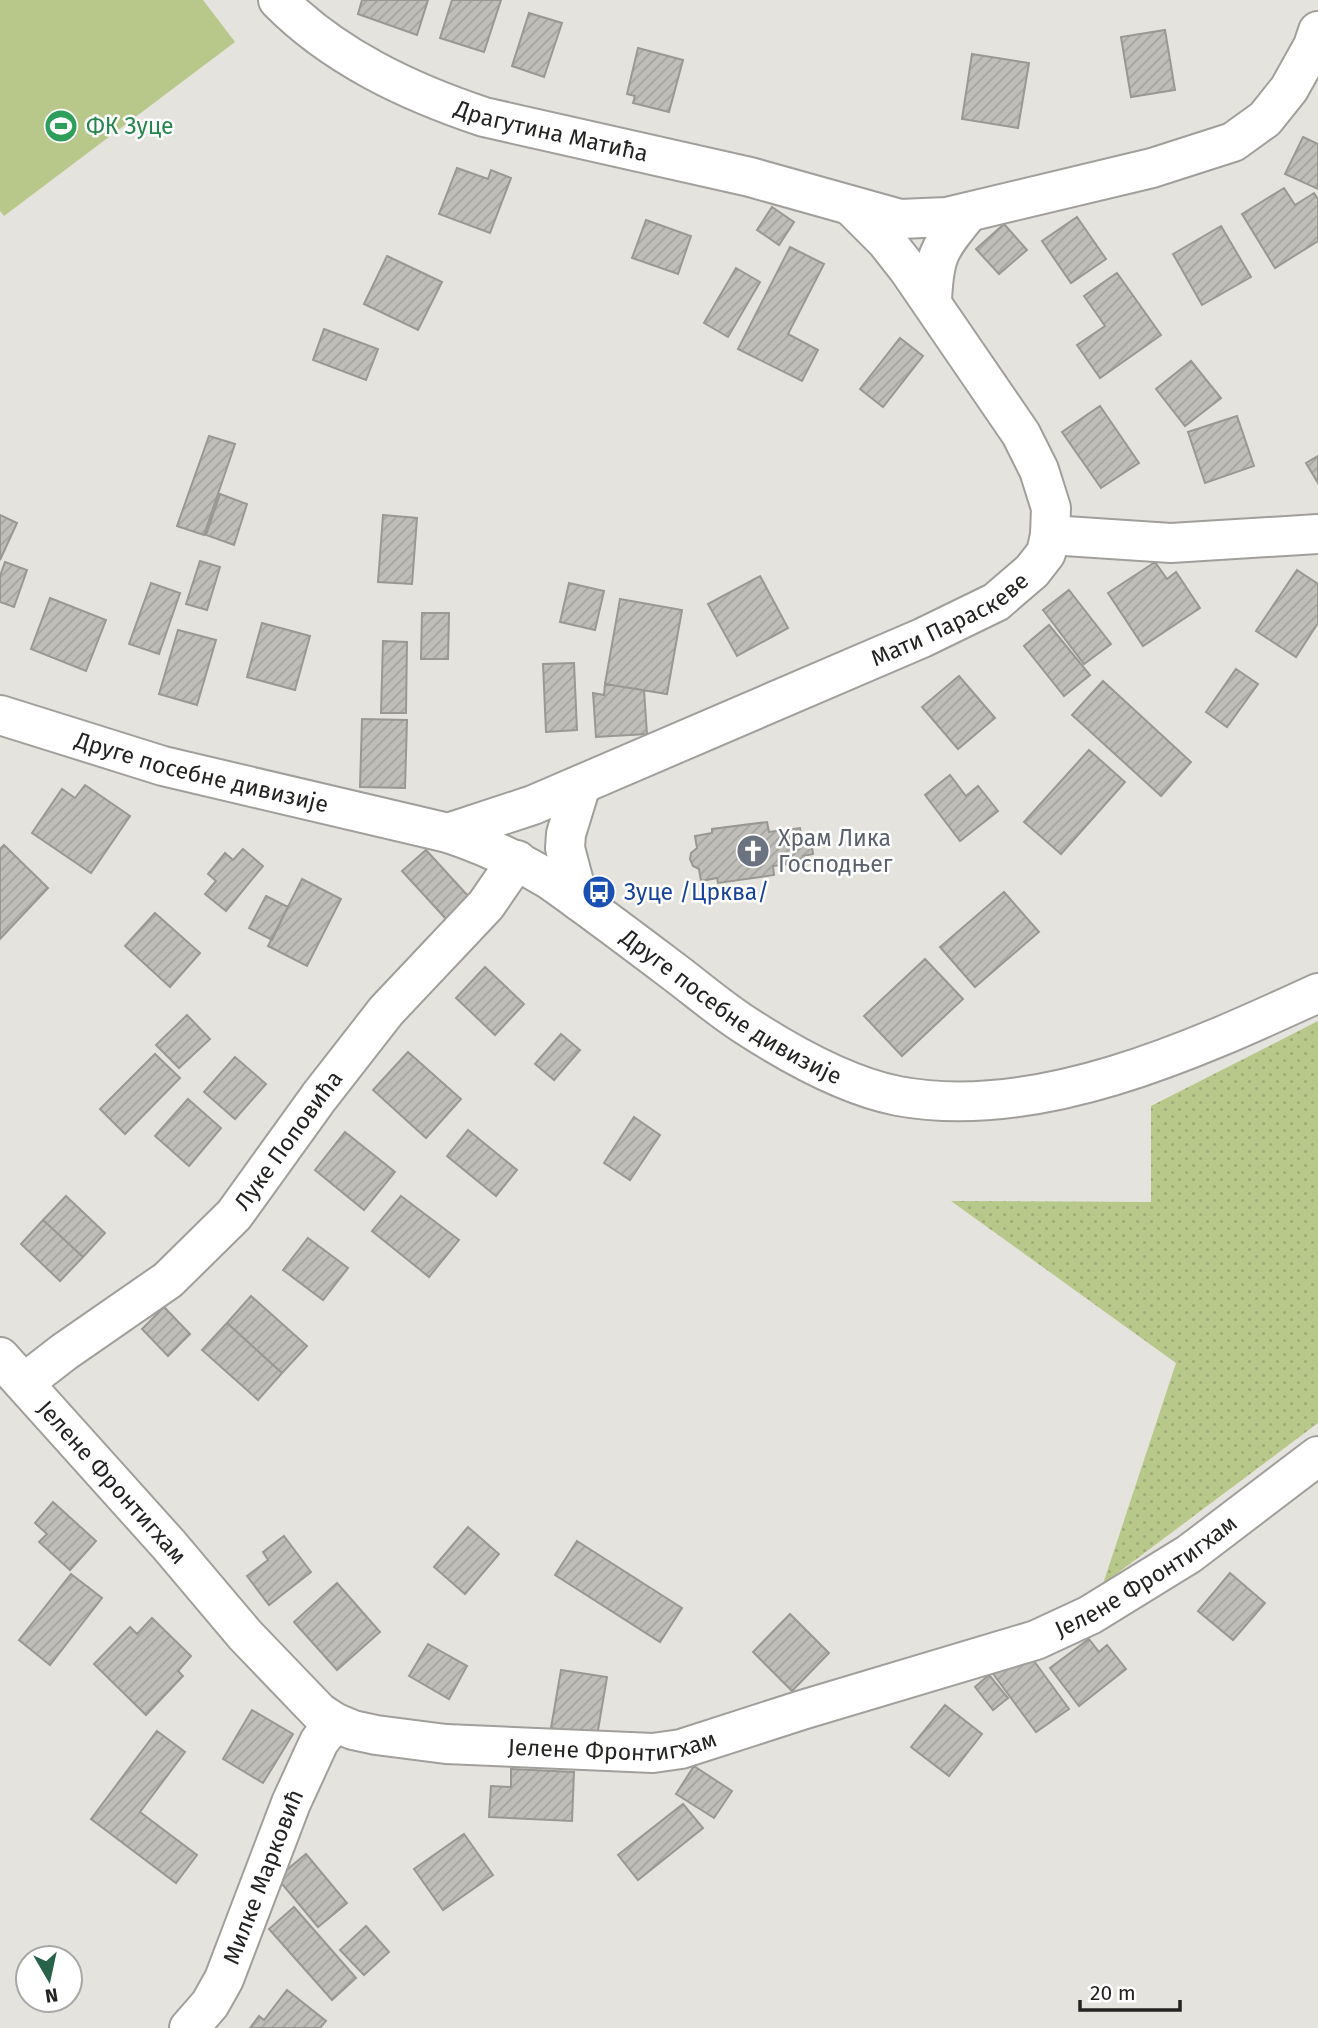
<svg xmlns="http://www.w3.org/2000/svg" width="1318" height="2028" viewBox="0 0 1318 2028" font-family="'Fira Sans',sans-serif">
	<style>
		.grass { fill: url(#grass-dots) }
		.garden { fill: #b8c88b }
		.building { fill: url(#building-hatch); stroke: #9a9893; stroke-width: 2 }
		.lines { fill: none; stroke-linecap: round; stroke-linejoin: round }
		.minor-casing { stroke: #a19f9b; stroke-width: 42 }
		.minor { stroke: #fff; stroke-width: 38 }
		.labels { text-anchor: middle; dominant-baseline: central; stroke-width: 5; stroke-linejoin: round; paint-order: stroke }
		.leisure-label { font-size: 23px; fill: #27864d; stroke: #fff; text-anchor: start }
		.street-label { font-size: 23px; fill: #242321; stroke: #fff }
		.worship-label { font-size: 23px; fill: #5b616d; stroke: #fff; text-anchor: start }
		.transit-label { font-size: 23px; fill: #164399; stroke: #fff; text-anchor: start }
	</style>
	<defs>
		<pattern id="grass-dots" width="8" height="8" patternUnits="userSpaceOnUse" patternTransform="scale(1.75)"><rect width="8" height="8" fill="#b8c88b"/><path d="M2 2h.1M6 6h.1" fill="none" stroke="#9eac78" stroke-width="1.8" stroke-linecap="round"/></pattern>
		<pattern id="building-hatch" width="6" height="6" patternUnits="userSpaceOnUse" patternTransform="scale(1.75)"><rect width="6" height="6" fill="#c0beb9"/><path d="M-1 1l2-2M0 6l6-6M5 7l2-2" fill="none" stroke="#a5a39f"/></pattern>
	</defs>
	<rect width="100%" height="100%" fill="#e5e3de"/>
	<path class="grass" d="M1318,1021V1423L1103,1584L1176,1363L951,1201L1151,1202V1106Z"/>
	<path class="garden" d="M0,0H203L235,42L4,216L0,211Z"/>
	<path class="building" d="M362,0H428L417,35L358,14Z
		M452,0H501L484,52L440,38Z
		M529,13L562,23L544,77L512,66Z
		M1165,30L1175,90L1131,97L1121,37Z
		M638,48L683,60L669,112L633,103L635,96L627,94Z
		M972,54L1029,63L1018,128L962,119Z
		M1303,137L1318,144V189L1285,174Z
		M457,168L488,179L491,170L511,178L490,233L439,214Z
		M1284,188L1295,205L1314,193L1318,199V241L1275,268L1242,214Z
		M772,207L794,222L779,245L757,230Z
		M1077,217L1106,259L1071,283L1042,241Z
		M646,220L691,236L678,274L632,258Z
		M1004,224L1027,250L999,274L976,249Z
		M1221,226L1251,277L1202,305L1173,254Z
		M790,247L824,264L788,334L818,350L802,381L738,349Z
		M387,256L442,282L418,330L364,304Z
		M736,268L760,282L728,337L704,323Z
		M1117,273L1161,335L1100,378L1077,345L1105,326L1084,296Z
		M324,329L378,349L366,380L313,360Z
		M900,338L923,356L883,407L860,389Z
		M1191,361L1221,398L1185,426L1156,389Z
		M1100,406L1139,463L1101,488L1062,432Z
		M1237,416L1254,466L1205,483L1188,432Z
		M209,436L235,444L204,535L177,526Z
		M1318,456V483L1306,463Z
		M220,494L247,504L234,545L206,535Z
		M0,515L17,523L0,560Z
		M383,515L417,518L412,584L378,582Z
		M200,561L220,567L207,610L186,604Z
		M5,562L27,570L14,607L0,602V576Z
		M1155,562L1167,579L1176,572L1200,608L1143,646L1108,593Z
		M1297,570L1318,584V623L1296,657L1256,631Z
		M760,576L788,628L737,656L708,604Z
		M151,583L180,593L159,654L129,644Z
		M569,583L604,591L595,630L560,622Z
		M1069,590L1111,644L1084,664L1043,610Z
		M50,598L106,620L86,671L31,649Z
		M620,599L682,610L667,694L605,684Z
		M422,613H449L448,659H421Z
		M262,623L310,636L295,690L247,677Z
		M1049,625L1090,675L1064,696L1024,646Z
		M178,630L216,640L197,705L159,694Z
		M383,641L407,642L406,713H381Z
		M574,663L577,730L546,732L543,664Z
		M1236,669L1258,684L1227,727L1206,712Z
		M959,676L995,718L958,749L922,707Z
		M1103,681L1191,762L1161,796L1072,715Z
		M605,684L644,690L647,734L596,737L593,693L604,695Z
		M362,719L407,720L405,788L360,787Z
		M1089,750L1125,782L1061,854L1024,822Z
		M950,775L966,796L978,786L998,811L960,841L925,795Z
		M85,785L130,816L91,873L32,833L62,789L75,798Z
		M767,822L769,832L800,828L801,835L810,833L813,854L803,856L805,862L773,866L774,875L718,883L717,878L701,881L699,869L693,866L690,859L691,853L697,848L695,836L712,833V829Z
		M4,845L48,888L0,939V849Z
		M243,849L263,866L226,911L205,894L216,881L208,874L225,853L233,860Z
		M426,850L469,897L446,919L402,871Z
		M302,879L341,899L307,966L268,946Z
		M1004,892L1039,932L975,987L940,947Z
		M266,896L288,907L272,940L249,928Z
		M155,913L200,953L170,987L125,946Z
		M925,959L963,999L902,1056L864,1016Z
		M485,967L524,1004L495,1035L456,998Z
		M187,1015L210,1039L179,1068L156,1045Z
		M561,1034L580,1050L554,1080L535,1064Z
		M408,1052L461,1099L426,1138L373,1090Z
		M155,1054L180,1078L125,1134L100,1109Z
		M235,1057L266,1084L235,1119L204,1092Z
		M188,1099L221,1128L189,1166L155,1136Z
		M634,1117L660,1135L630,1180L604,1163Z
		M468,1130L517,1170L496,1196L447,1156Z
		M345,1132L395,1172L364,1210L315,1170Z
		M66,1196L105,1233L83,1257L43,1220Z
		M401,1196L459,1240L429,1277L372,1231Z
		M43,1220L83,1257L60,1281L21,1244Z
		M308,1238L348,1268L323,1300L283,1270Z
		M251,1296L307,1346L282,1373L227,1323Z
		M164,1307L190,1334L168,1356L142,1329Z
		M227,1323L282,1373L258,1400L202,1350Z
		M53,1502L96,1541L70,1570L39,1542L47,1534L35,1523Z
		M468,1527L499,1554L465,1594L434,1567Z
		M284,1536L311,1572L269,1605L247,1576L268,1560L263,1552Z
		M577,1541L682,1608L660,1642L555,1575Z
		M1230,1573L1265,1603L1233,1640L1198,1611Z
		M71,1574L102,1598L50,1665L19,1640Z
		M337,1583L380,1632L337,1670L294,1622Z
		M790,1614L829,1653L792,1691L753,1652Z
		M152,1618L191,1656L178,1671L183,1676L146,1715L94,1664L130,1627L137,1634Z
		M1089,1639L1099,1652L1107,1645L1126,1669L1079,1706L1050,1668Z
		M428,1644L467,1666L449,1699L409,1676Z
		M1034,1661L1069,1709L1036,1732L991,1671Z
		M561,1670L607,1677L597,1736L551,1728Z
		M989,1675L1008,1698L993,1710L975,1687Z
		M945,1705L982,1734L949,1776L911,1747Z
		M252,1710L293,1734L263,1783L223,1759Z
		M157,1731L185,1752L140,1812L197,1855L176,1883L91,1819Z
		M694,1766L732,1791L714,1818L676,1794Z
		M511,1769L574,1772L572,1821L489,1817L491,1786L511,1787Z
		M683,1804L703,1828L638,1880L618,1855Z
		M464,1834L493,1875L443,1910L414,1869Z
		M306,1854L347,1903L318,1927L277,1878Z
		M294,1907L356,1978L332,2000L269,1929Z
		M366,1926L389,1952L364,1975L340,1950Z
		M287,1990L326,2021L320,2028H250L259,2016L264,2020Z"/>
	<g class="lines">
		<defs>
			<g id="minor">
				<path id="s1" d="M278,0C334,57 409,92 484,117L750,177L900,219L947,217L1152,168L1233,142L1265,119L1289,89L1313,46L1318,31"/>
				<path d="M932,301C934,254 939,249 968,213"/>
				<path d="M1050,535L1171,543L1318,534"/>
				<path id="s2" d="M0,715L163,766L448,833C484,845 517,860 550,880C591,909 632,940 673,971C697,989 720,1009 745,1025C788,1053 847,1086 898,1096C1037,1122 1194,1050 1318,993"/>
				<path id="s3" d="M448,833L533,805L922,638L996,602L1032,571L1046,553L1050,535L1051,508L1039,470L1021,434L908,269L886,241L852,207"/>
				<path d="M579,901L565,848L566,834L581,785"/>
				<path id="s4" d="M0,1357L169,1545L245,1635L319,1712L334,1722L353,1730L376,1735L446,1744L653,1753L681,1749L802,1710L1036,1640L1090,1615L1189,1554L1318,1456"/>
				<path id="s5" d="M24,1383L64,1352L168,1280L234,1215L319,1097L386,1011L486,905L517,860"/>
				<path id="s6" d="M189,2028L210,2004L224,1979L291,1803L319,1742L334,1722"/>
			</g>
		</defs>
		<use href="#minor" class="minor-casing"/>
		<use href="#minor" class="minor"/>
	</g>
	<defs>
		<symbol id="stadium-disc" viewBox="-11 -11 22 22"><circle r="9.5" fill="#2e9e5b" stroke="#fff"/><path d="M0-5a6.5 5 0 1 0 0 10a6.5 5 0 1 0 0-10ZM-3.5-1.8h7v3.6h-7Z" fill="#fff"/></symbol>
		<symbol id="church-disc" viewBox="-11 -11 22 22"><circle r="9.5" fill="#6b7280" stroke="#fff"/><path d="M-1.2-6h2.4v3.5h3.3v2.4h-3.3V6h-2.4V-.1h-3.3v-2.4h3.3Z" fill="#fff"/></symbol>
		<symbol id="bus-disc" viewBox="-11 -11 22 22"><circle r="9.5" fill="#1a4fb4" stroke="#fff"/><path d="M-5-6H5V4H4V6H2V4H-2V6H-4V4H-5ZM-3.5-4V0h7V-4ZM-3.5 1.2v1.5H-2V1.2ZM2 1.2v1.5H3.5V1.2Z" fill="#fff"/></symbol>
	</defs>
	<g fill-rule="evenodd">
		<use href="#stadium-disc" x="42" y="107" width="38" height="38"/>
		<use href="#church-disc" x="734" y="832" width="38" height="38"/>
		<use href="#bus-disc" x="580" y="873" width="38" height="38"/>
	</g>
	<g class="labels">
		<g class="leisure-label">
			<text x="86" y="126">ФК Зуце</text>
		</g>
		<g class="street-label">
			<text stroke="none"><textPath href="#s1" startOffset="308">Драгутина Матића</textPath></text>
			<text stroke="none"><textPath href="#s3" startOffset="546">Мати Параскеве</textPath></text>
			<text stroke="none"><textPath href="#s2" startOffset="210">Друге посебне дивизије</textPath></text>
			<text stroke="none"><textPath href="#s2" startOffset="798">Друге посебне дивизије</textPath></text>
			<text stroke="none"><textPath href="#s5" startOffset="362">Луке Поповића</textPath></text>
			<text stroke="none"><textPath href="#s4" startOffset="168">Јелене Фронтигхам</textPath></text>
			<text stroke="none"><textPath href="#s4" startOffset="1344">Јелене Фронтигхам</textPath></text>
			<text stroke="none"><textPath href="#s4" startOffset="777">Јелене Фронтигхам</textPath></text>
			<text stroke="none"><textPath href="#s6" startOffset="170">Милке Марковић</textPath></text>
		</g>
		<g class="worship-label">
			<text x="778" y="838">Храм Лика<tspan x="778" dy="26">Господњег</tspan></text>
		</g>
		<g class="transit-label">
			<text x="624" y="892">Зуце /Црква/</text>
		</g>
	</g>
	<g transform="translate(49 1979) rotate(171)"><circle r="33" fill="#ffffff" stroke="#a7a7a6" stroke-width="2"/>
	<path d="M0-5L12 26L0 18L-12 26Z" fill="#29624a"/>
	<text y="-10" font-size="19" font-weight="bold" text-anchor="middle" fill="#242321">N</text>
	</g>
	<path d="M1080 2000v10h100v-10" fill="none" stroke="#242321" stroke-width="3.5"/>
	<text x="1090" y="2000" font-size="21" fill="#242321" stroke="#ffffff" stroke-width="5" paint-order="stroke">20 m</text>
</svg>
